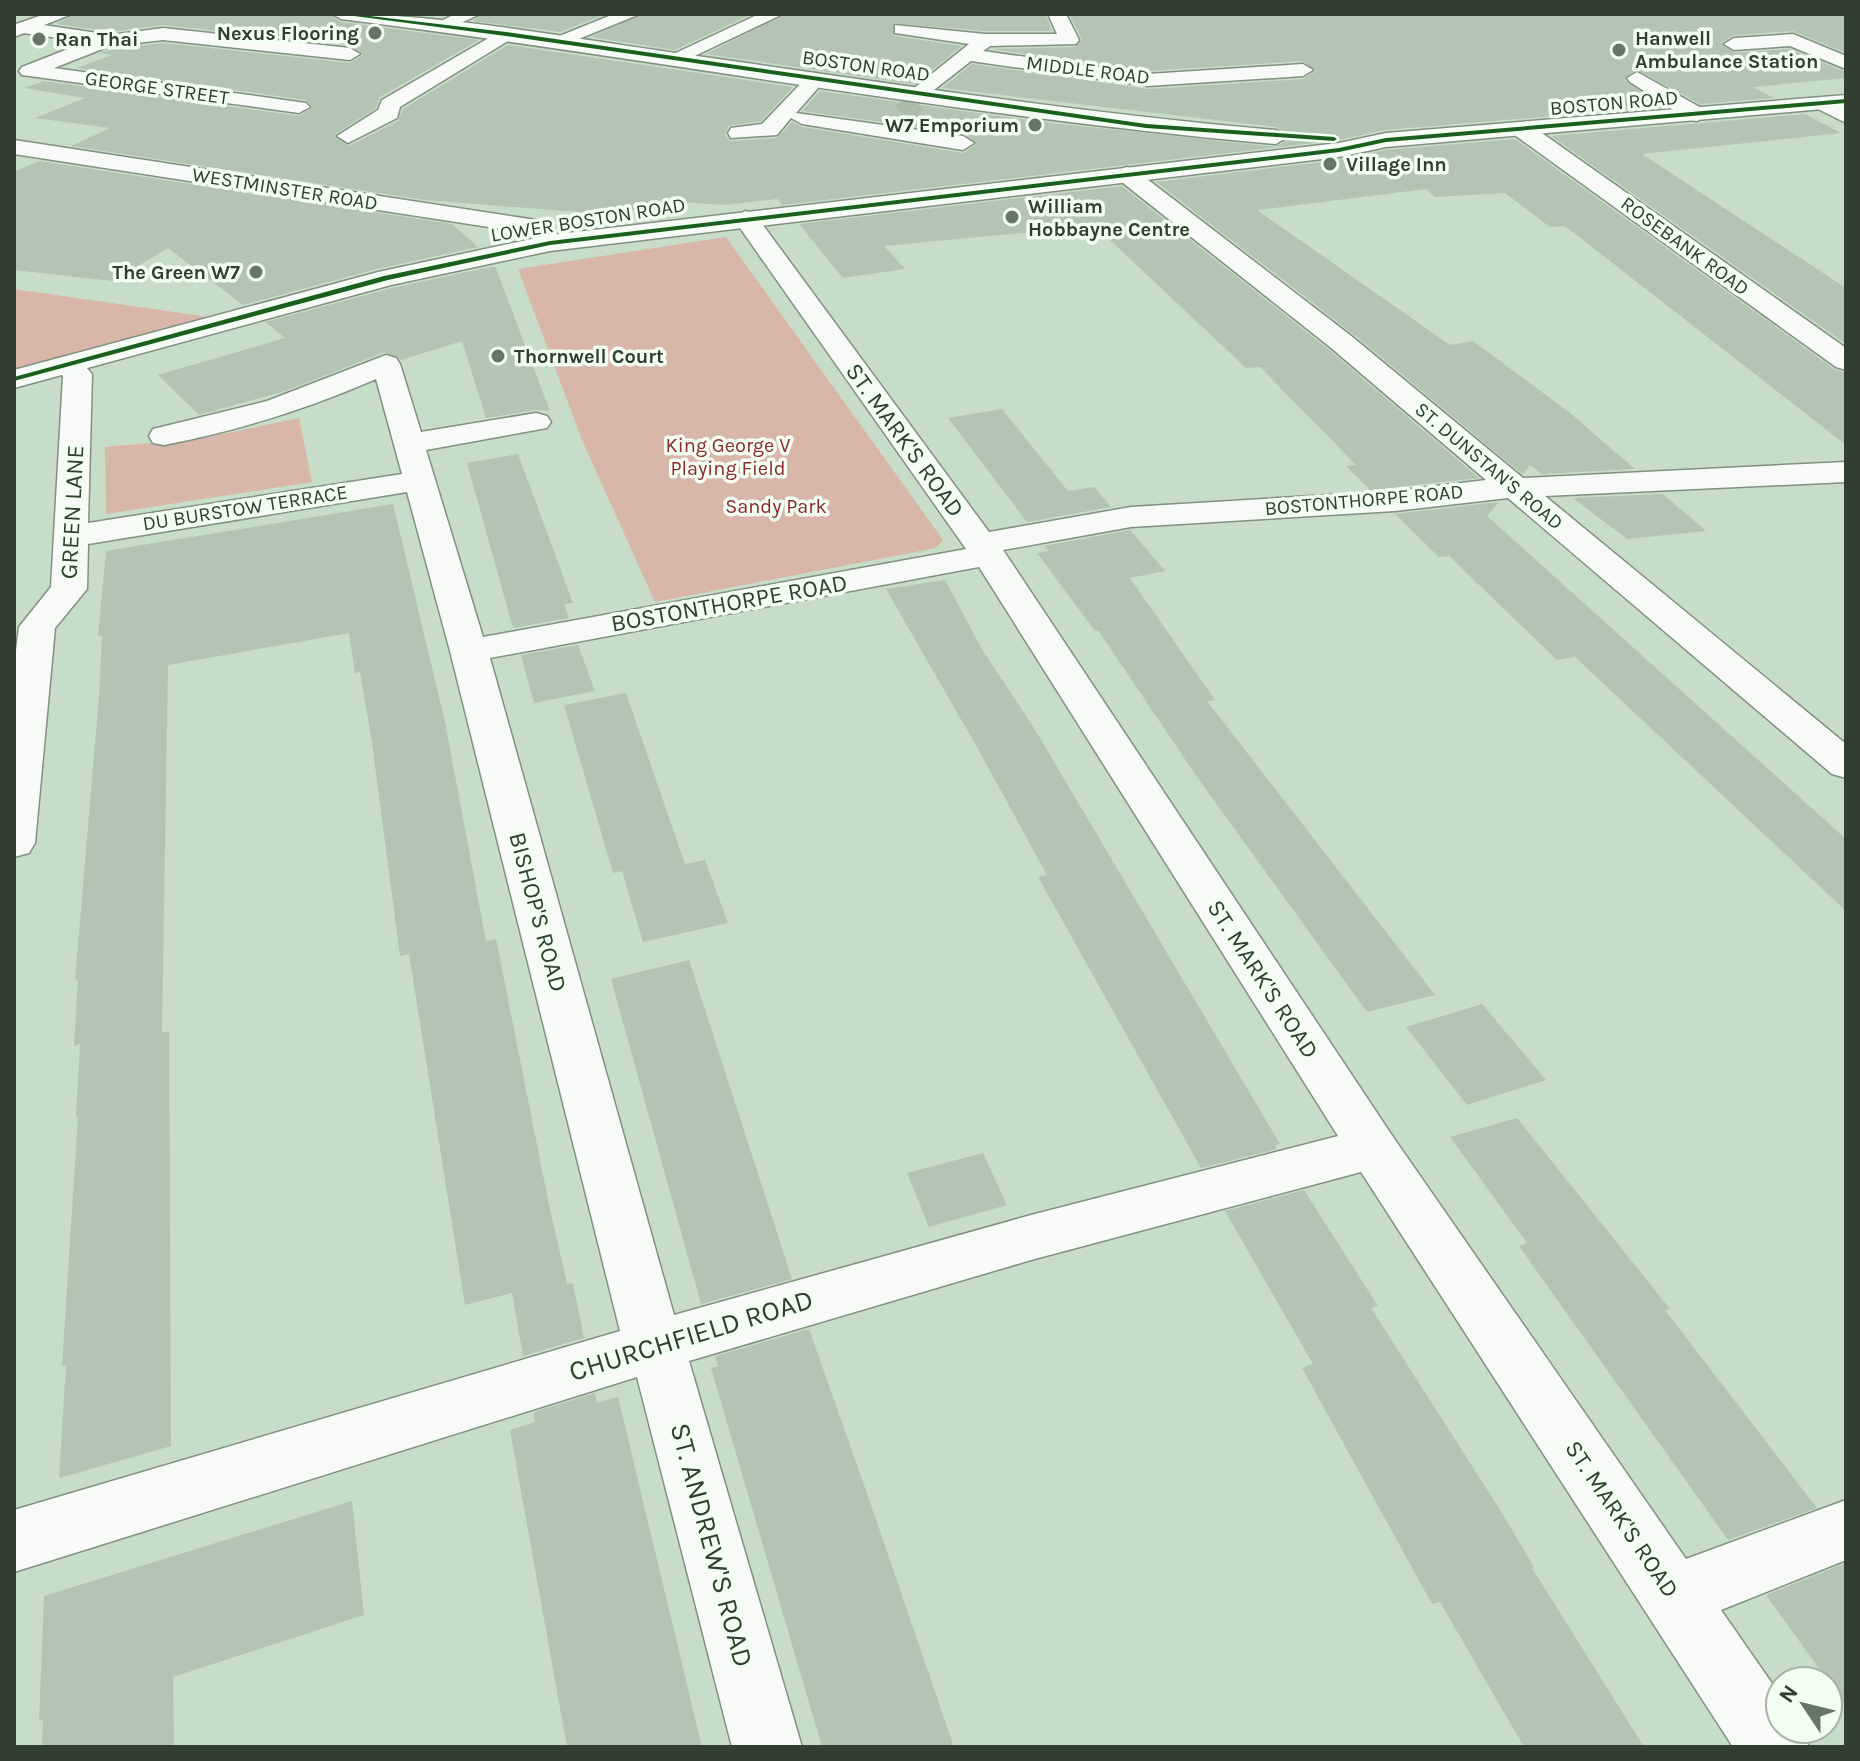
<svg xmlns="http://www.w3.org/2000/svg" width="1860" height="1761" viewBox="0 0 1860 1761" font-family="Karla,sans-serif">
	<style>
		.green { fill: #d8b6aa }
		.building { fill: #b3c4b2 }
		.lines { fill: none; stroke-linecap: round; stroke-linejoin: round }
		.minor-tunnel { stroke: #aabda9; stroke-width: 20; stroke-dasharray: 20 10; stroke-linecap: butt }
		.minor-casing { stroke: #819181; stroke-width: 3 }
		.major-casing { stroke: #819181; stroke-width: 3 }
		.minor { fill: #f7faf7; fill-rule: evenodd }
		.major { fill: #f7faf7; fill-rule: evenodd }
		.cycleway-casing { stroke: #f3fef2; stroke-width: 5 }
		.cycleway { fill: #1b5e20; fill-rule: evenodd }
		.poi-dot { fill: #657664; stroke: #f3fef2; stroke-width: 3 }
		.labels { text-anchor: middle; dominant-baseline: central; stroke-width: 7; stroke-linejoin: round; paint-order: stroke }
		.far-poi-label { font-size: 20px; font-weight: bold; fill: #303f2f; stroke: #f3fef2; text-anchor: start }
		.far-street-label { font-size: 20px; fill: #303f2f; stroke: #f3fef2 }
		.far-park-label { font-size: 20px; fill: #8c292b; stroke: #f3fef2 }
		.street-label { font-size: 24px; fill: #303f2f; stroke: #f3fef2 }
		.near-street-label { font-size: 28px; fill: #303f2f; stroke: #f3fef2 }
	</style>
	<rect width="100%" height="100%" fill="#c8ddc7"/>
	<path class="green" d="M726,237L943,540L936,548L655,602L582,440L518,269Z
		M14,289L209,317L14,371Z
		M299,418L312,482L106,514L105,447L204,438Z"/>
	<path class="building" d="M75,14H329L341,22L479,40L380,97L376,108L334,135L349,146L398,121L403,109L508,45L793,87L761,121L728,126L725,135L731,141L777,138L792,122L802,127L963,153L977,144L963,133L802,111L820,91L1041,122L1276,147L1290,138L1276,127L942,88L972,64L1148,89L1303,79L1316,71L1303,61L1148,71L991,49L1076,47L1082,39L1069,14H1846V53L1793,31L1734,35L1721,43L1734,53L1790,49L1846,72V78L1753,87L1774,98L1700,104L1635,69L1625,80L1663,107L1385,130L1339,140L782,205L778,199L725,205L653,200L642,211L623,210L617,215L425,200L71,146L110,128L35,118L85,98L24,88L44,81L299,116L313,107L306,100L77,68L112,55L100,53L111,49L163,43L350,63L363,55L350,45L163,25L111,32L56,24Z
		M484,14H606L560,32L473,21Z
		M643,14H752L675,50L591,37Z
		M786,14H1045L1052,31H985L893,23L895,36L962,46L914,84L706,54Z
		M1805,114L1841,133L1642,154L1846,288V344L1551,136Z
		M1515,139L1834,369L1846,373V445L1565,226L1550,227L1505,193L1435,197L1426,189L1257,210L1450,345L1473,341L1570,413L1635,469L1542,474L1530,465L1522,474L1352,333L1156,182L1339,160L1386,150Z
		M39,161L452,224L478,247L377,269L243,305L168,248L113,281L14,270V172Z
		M1122,186L1328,349L1479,478L1370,490L1346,466L1356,465L1260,367L1246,368L1095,226L884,246L905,269L843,278L799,224Z
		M495,266L550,411L536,410L486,418L462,341L401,360L385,352L285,391L199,415L158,375L285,338L265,322L392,288Z
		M1002,409L1068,491L1094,487L1111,507L1027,522L948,418Z
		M518,454L573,603L564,604L569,618L513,628L467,463Z
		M1663,494L1706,531L1627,539L1573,498Z
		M1499,502L1487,516L1846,839V911L1575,657L1557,660L1449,556L1439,557L1395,514Z
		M393,504L445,722L486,941L496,939L548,1200L567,1284L573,1283L584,1338L523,1356L512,1293L465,1305L409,954L400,956L372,743L360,672L355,673L349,633L168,665L162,1033L169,1031L171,1446L59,1478L66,1365L62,1366L78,1117H76L80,1044L74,1046L78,979L75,980L99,696L102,635L98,636L106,551Z
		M1130,530L1165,571L1130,578L1215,700L1207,701L1435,995L1367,1012L1197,777L1098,630L1095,631L1037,553L1049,551L1044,546Z
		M945,580L983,651L1034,728L1280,1144L1275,1145L1277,1149L1201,1168L1038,877L1047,875L978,749L886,589Z
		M578,645L595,691L534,703L521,655Z
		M626,693L685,864L705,860L728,923L643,942L622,871L613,873L564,705Z
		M689,960L792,1279L701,1304L611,979Z
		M1482,1004L1546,1080L1467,1105L1406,1027Z
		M1517,1118L1670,1309L1665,1310L1817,1508L1728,1540L1519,1246L1527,1243L1450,1137Z
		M983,1153L1007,1205L929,1227L907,1173Z
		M1304,1190L1378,1306L1371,1308L1502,1513L1534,1567L1532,1568L1644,1747H1524L1440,1602L1432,1604L1302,1368L1313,1364L1225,1211Z
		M809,1329L870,1502L954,1747H822L711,1368L718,1366L715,1356Z
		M595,1393L597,1403L618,1397L702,1747H567L510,1430L535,1422L534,1412Z
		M352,1501L364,1615L173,1677L174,1747H42L43,1720L39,1721L44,1596Z
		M1846,1563V1706L1766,1595Z"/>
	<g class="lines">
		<path class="minor-tunnel" d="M901,114L917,102"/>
		<defs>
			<path id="minor" d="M455,14H481L440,32L431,26Z
				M614,14H640L564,45L557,47L547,41Z
				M759,14H783L682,62H668L665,58Z
				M1048,14H1066L1079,40L1076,44L990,46L983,51L1148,74L1303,64L1313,70L1303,76L1148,86L971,61L925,97L918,99L908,93L969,44L895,33V25L985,34H1057Z
				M23,22L111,35L163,28L350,48L360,54L350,60L163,40L110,46L54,68L306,103L310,107L299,113L22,75L19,71L22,67L86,42L16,32V24Z
				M506,28L513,30V38L400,107L397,118L348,143L337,136L378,110L382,100Z
				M1793,34L1846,56V69L1790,46L1734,50L1724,44L1734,38Z
				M1637,72L1705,110L1708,115L1697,121L1689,120L1630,82L1627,78Z
				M816,73L826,79L796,113L963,136L974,143L963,150L802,124L791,118L777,135L731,138L728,133L731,128L762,124L809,75Z
				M1823,98L1846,108V123L1816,108L1813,104L1816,100Z
				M1524,124L1532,126L1846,348V370L1836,367L1516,136L1513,131Z
				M14,140L536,220L545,222L563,243L550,251L541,248L528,233L14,154Z
				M1126,167L1134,169L1350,335L1523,478L1846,462V482L1545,496L1846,744V778L1832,774L1508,498L1395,511L1131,527L1003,550L1391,1134L1686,1559L1846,1500V1560L1721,1610L1780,1695V1729H1801L1809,1747H1733L1361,1172L1031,1260L689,1361L802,1747H732L637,1377L14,1572V1510L620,1331L450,651L407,492L88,544L87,589L55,628L35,843L29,853L14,857V666L19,627L51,587L63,376L54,364L58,358H78L92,374L88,523L402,474L376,379C307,409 237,431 164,445L153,443L149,436L153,429L267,401L386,355L396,358L400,364L421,432L536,413L547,416L551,422L547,428L426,450L483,637L966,549L733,218L745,211L754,213L989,532L1131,507L1395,491L1486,480L1330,347L1118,179L1114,174ZM979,567L1338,1136L1031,1215L674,1315L490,658Z"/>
			<path id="major" d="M45,14H72L14,37V25Z
				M332,14C445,14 557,36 669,52C871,80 1073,113 1276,130L1287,137L1276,144C963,117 653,58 341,19Z
				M1846,95V107L1386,147L1339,157L550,251L391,285L14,388V370L378,272L550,235L1339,143L1386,133Z"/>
		</defs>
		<use href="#minor" class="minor-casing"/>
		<use href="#major" class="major-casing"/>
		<use href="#minor" class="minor"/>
		<use href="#major" class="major"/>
		<defs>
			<path id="cycleway" d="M339,14H353L506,32L1146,124L1334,137L1337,139L1334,141L1146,128L506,36Z
				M1846,99V103L1386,142L1339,152L550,245L388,280L14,381V377L384,276L550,241L1339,148L1386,138Z"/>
		</defs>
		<use href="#cycleway" class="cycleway-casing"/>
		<use href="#cycleway" class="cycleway"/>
	</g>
	<g class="poi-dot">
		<circle cx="375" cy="33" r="8"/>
		<circle cx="39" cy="39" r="8"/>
		<circle cx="1619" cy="50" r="8"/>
		<circle cx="1035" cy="125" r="8"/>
		<circle cx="1330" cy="164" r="8"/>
		<circle cx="1012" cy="217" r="8"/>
		<circle cx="256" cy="272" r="8"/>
		<circle cx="498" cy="356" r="8"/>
	</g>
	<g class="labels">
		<g class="far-poi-label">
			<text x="359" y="33" text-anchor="end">Nexus Flooring</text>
			<text x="1635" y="38">Hanwell<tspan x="1635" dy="23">Ambulance Station</tspan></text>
			<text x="55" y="39">Ran Thai</text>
			<text x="1019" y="125" text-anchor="end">W7 Emporium</text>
			<text x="1346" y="164">Village Inn</text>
			<text x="1028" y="206">William<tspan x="1028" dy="23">Hobbayne Centre</tspan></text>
			<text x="240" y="272" text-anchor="end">The Green W7</text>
			<text x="514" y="356">Thornwell Court</text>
		</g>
		<g class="far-street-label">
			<text transform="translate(866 66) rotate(8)">BOSTON ROAD</text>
			<text transform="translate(1088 70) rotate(7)">MIDDLE ROAD</text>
			<text transform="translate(157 88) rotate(8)">GEORGE STREET</text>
			<text transform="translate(1614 103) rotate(-5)">BOSTON ROAD</text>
			<text transform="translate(285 189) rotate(9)">WESTMINSTER ROAD</text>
			<text transform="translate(588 220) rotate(-9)">LOWER BOSTON ROAD</text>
			<text transform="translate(1685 246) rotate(36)">ROSEBANK ROAD</text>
			<text transform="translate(1489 466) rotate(40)">ST. DUNSTAN'S ROAD</text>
			<text transform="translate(1364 500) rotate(-5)">BOSTONTHORPE ROAD</text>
			<text transform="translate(245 508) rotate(-9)">DU BURSTOW TERRACE</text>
		</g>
		<g class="far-park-label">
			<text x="728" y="445">King George V<tspan x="728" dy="23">Playing Field</tspan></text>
			<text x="776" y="506">Sandy Park</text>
		</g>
		<g class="street-label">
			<text transform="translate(905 440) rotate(54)">ST. MARK'S ROAD</text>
			<text transform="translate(72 512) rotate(-87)">GREEN LANE</text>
			<text transform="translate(729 603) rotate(-10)">BOSTONTHORPE ROAD</text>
			<text transform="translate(538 912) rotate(75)">BISHOP'S ROAD</text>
			<text transform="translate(1263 979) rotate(57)">ST. MARK'S ROAD</text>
			<text transform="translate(1622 1519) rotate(56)">ST. MARK'S ROAD</text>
		</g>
		<g class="near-street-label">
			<text transform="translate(691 1335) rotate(-17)">CHURCHFIELD ROAD</text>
			<text transform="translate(712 1545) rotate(75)">ST. ANDREW'S ROAD</text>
		</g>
	</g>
	<rect width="1860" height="1761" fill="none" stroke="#303f2f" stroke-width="32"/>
	<g transform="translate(1804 1705) rotate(305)"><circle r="38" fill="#f3fef2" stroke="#a5b2a4" stroke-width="2"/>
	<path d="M0-6L14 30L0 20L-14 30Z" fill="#657664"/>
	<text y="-12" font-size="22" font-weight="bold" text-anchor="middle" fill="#303f2f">N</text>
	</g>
</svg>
